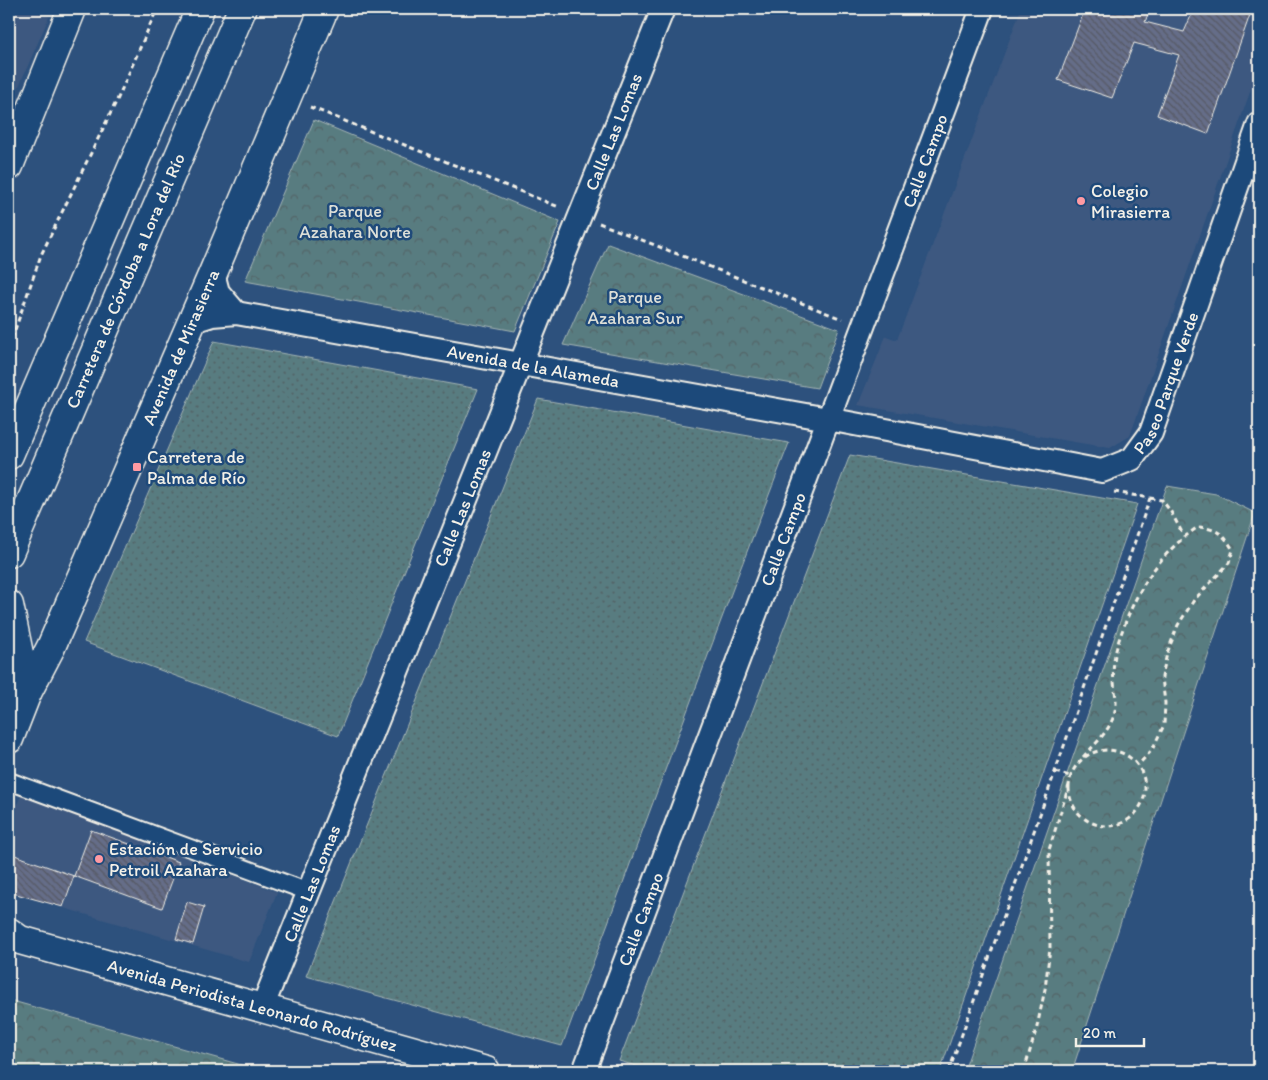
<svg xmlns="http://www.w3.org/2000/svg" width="1268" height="1080" viewBox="0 0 1268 1080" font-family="Itim,sans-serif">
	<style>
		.built { fill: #3e5980 }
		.grass { fill: url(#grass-dots); stroke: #a6b6b4 }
		.park { fill: url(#park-crowns); stroke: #a6b6b4 }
		.building { fill: url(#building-back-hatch); stroke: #f4f1e8 }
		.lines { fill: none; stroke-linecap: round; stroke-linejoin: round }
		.pedestrian-casing { stroke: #f4f1e8; stroke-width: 20 }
		.minor-casing { stroke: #f4f1e8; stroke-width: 26 }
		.tertiary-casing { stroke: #f4f1e8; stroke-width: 31 }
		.secondary-casing { stroke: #f4f1e8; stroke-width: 31 }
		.path { stroke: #f4f1e8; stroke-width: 3; stroke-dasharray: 5 4; stroke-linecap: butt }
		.pedestrian { stroke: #1f4a7a; stroke-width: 16 }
		.minor { stroke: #1f4a7a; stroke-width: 22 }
		.tertiary { stroke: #1f4a7a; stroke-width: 28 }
		.secondary { stroke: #1f4a7a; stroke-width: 28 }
		.poi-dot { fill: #ff9aa2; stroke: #1f4a7a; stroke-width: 2 }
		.labels { text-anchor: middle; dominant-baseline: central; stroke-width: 5; stroke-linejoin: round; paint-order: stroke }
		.street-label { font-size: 18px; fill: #f4f1e8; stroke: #1f4a7a }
		.poi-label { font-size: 18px; fill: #f4f1e8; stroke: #1f4a7a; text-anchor: start }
		.park-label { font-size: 18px; fill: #dddfd8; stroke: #1f4a7a }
	</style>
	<defs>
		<pattern id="grass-dots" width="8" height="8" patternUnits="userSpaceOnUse" patternTransform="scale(1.25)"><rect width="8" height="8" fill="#597b80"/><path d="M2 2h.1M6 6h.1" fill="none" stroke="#526466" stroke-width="1.8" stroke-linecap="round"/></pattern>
		<pattern id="park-crowns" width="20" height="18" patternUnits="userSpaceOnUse" patternTransform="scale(1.25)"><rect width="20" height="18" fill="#597b80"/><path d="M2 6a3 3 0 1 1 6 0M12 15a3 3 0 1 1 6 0" fill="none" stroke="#526466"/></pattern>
		<pattern id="building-back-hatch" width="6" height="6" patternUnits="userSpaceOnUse" patternTransform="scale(1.25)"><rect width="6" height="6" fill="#656d88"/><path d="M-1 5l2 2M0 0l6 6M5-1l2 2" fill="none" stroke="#565964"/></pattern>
	</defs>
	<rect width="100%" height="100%" fill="#2d517d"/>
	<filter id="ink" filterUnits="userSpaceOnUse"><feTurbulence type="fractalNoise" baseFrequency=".02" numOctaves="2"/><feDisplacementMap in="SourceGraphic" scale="10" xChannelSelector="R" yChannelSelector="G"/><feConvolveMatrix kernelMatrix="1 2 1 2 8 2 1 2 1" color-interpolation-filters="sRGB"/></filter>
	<g filter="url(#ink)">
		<path class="built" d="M9,9H32L49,17L9,109Z
			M1021,9H1259V66L1130,436L1110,448L858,405L886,336L897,340Z
			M21,795L277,892L249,962L9,892V826Z"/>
		<path class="grass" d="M214,341L478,389L338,736L84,642Z
			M538,399L789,443L738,575L562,1046L306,976Z
			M850,455L1137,504L940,1071H653L619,1061Z"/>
		<path class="park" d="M314,120L560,222L515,331L245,281Z
			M608,244L839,329L817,388L563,345Z
			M1167,486L1216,494L1255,513L1072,1071H964Z
			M9,1000L263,1071H9Z"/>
		<path class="building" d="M1085,9H1150L1145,22L1184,32L1194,9H1252L1208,134L1157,115L1179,55L1134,43L1112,98L1058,80Z
			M91,830L179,862L162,908L74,876Z
			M9,853L74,876L63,907L9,892Z
			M187,902L204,907L193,944L176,939Z"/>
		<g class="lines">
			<defs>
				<path id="pedestrian" d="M9,781L309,892"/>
				<g id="minor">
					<path d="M213,273L218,292L236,313"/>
					<path id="s1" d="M190,322L212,315L236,313L828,419L1102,471L1132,459L1151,433L1259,124"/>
					<path id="s2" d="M262,1008L663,9"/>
					<path id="s3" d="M584,1071L982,9"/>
				</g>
				<g id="tertiary">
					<path d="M9,166L72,9"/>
					<path d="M9,605L27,693"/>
					<path id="s4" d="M9,739L27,693L51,647L213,273L324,9"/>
					<path id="s5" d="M9,932L20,940L486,1071"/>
				</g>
				<g id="secondary">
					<path d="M9,455L200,9"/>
					<path id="s6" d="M9,553L242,9"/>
				</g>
			</defs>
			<use href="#pedestrian" class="pedestrian-casing"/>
			<use href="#minor" class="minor-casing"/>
			<use href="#tertiary" class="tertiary-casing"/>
			<use href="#secondary" class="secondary-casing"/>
			<path class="path" d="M310,107L559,207
				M599,223L842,319
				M9,347L41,255L118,98L157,9
				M1114,492L1162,500L1171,512L1184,536
				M1069 788a38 38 0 1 1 76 0a38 38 0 1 1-76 0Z
				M1083,757C1099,740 1117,724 1116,700C1115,687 1112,675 1114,662C1115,651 1119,639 1123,629C1138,587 1162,551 1198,527C1217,529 1223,533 1233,550L1229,563L1194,600L1178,625L1167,653L1162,677L1165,703L1164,725L1152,750L1138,765
				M1055,772L1070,776
				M949,1071L1055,772L1150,498
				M1024,1071L1037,1027L1045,989L1050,948L1049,850L1069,785"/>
			<use href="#pedestrian" class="pedestrian"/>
			<use href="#minor" class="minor"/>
			<use href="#tertiary" class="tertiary"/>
			<use href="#secondary" class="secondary"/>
		</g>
	</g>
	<g class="poi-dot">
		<circle cx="1081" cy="201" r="5"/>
		<rect x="132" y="462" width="10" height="10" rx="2.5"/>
		<circle cx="99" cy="859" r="5"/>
	</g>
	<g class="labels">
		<g class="street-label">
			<text stroke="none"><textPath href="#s2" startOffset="944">Calle Las Lomas</textPath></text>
			<text stroke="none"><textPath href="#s3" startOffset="972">Calle Campo</textPath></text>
			<text stroke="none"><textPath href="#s6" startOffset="296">Carretera de Córdoba a Lora del Río</textPath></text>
			<text stroke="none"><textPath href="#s4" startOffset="428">Avenida de Mirasierra</textPath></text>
			<text stroke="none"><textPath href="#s1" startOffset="349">Avenida de la Alameda</textPath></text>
			<text stroke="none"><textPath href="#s1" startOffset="1044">Paseo Parque Verde</textPath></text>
			<text stroke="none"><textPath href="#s2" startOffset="539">Calle Las Lomas</textPath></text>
			<text stroke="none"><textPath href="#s3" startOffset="568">Calle Campo</textPath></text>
			<text stroke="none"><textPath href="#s2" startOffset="134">Calle Las Lomas</textPath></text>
			<text stroke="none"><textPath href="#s3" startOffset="162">Calle Campo</textPath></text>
			<text stroke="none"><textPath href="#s5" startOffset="255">Avenida Periodista Leonardo Rodríguez</textPath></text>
		</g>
		<g class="poi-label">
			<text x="1091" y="191">Colegio<tspan x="1091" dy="21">Mirasierra</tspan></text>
			<text x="147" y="457">Carretera de<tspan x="147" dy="21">Palma de Río</tspan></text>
			<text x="109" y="849">Estación de Servicio<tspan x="109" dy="21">Petroil Azahara</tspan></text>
		</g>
		<g class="park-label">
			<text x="355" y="211">Parque<tspan x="355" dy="21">Azahara Norte</tspan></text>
			<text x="635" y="297">Parque<tspan x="635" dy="21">Azahara Sur</tspan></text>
		</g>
	</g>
	<rect width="1268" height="1080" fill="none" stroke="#1f4a7a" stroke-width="30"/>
	<rect x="15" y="15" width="1238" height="1050" fill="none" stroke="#f4f1e8" stroke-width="2" filter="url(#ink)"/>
	<path d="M1076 1038v8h68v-8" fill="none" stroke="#f4f1e8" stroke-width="2.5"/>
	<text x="1083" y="1038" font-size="15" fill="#f4f1e8" stroke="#1f4a7a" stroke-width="4" paint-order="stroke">20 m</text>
</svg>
